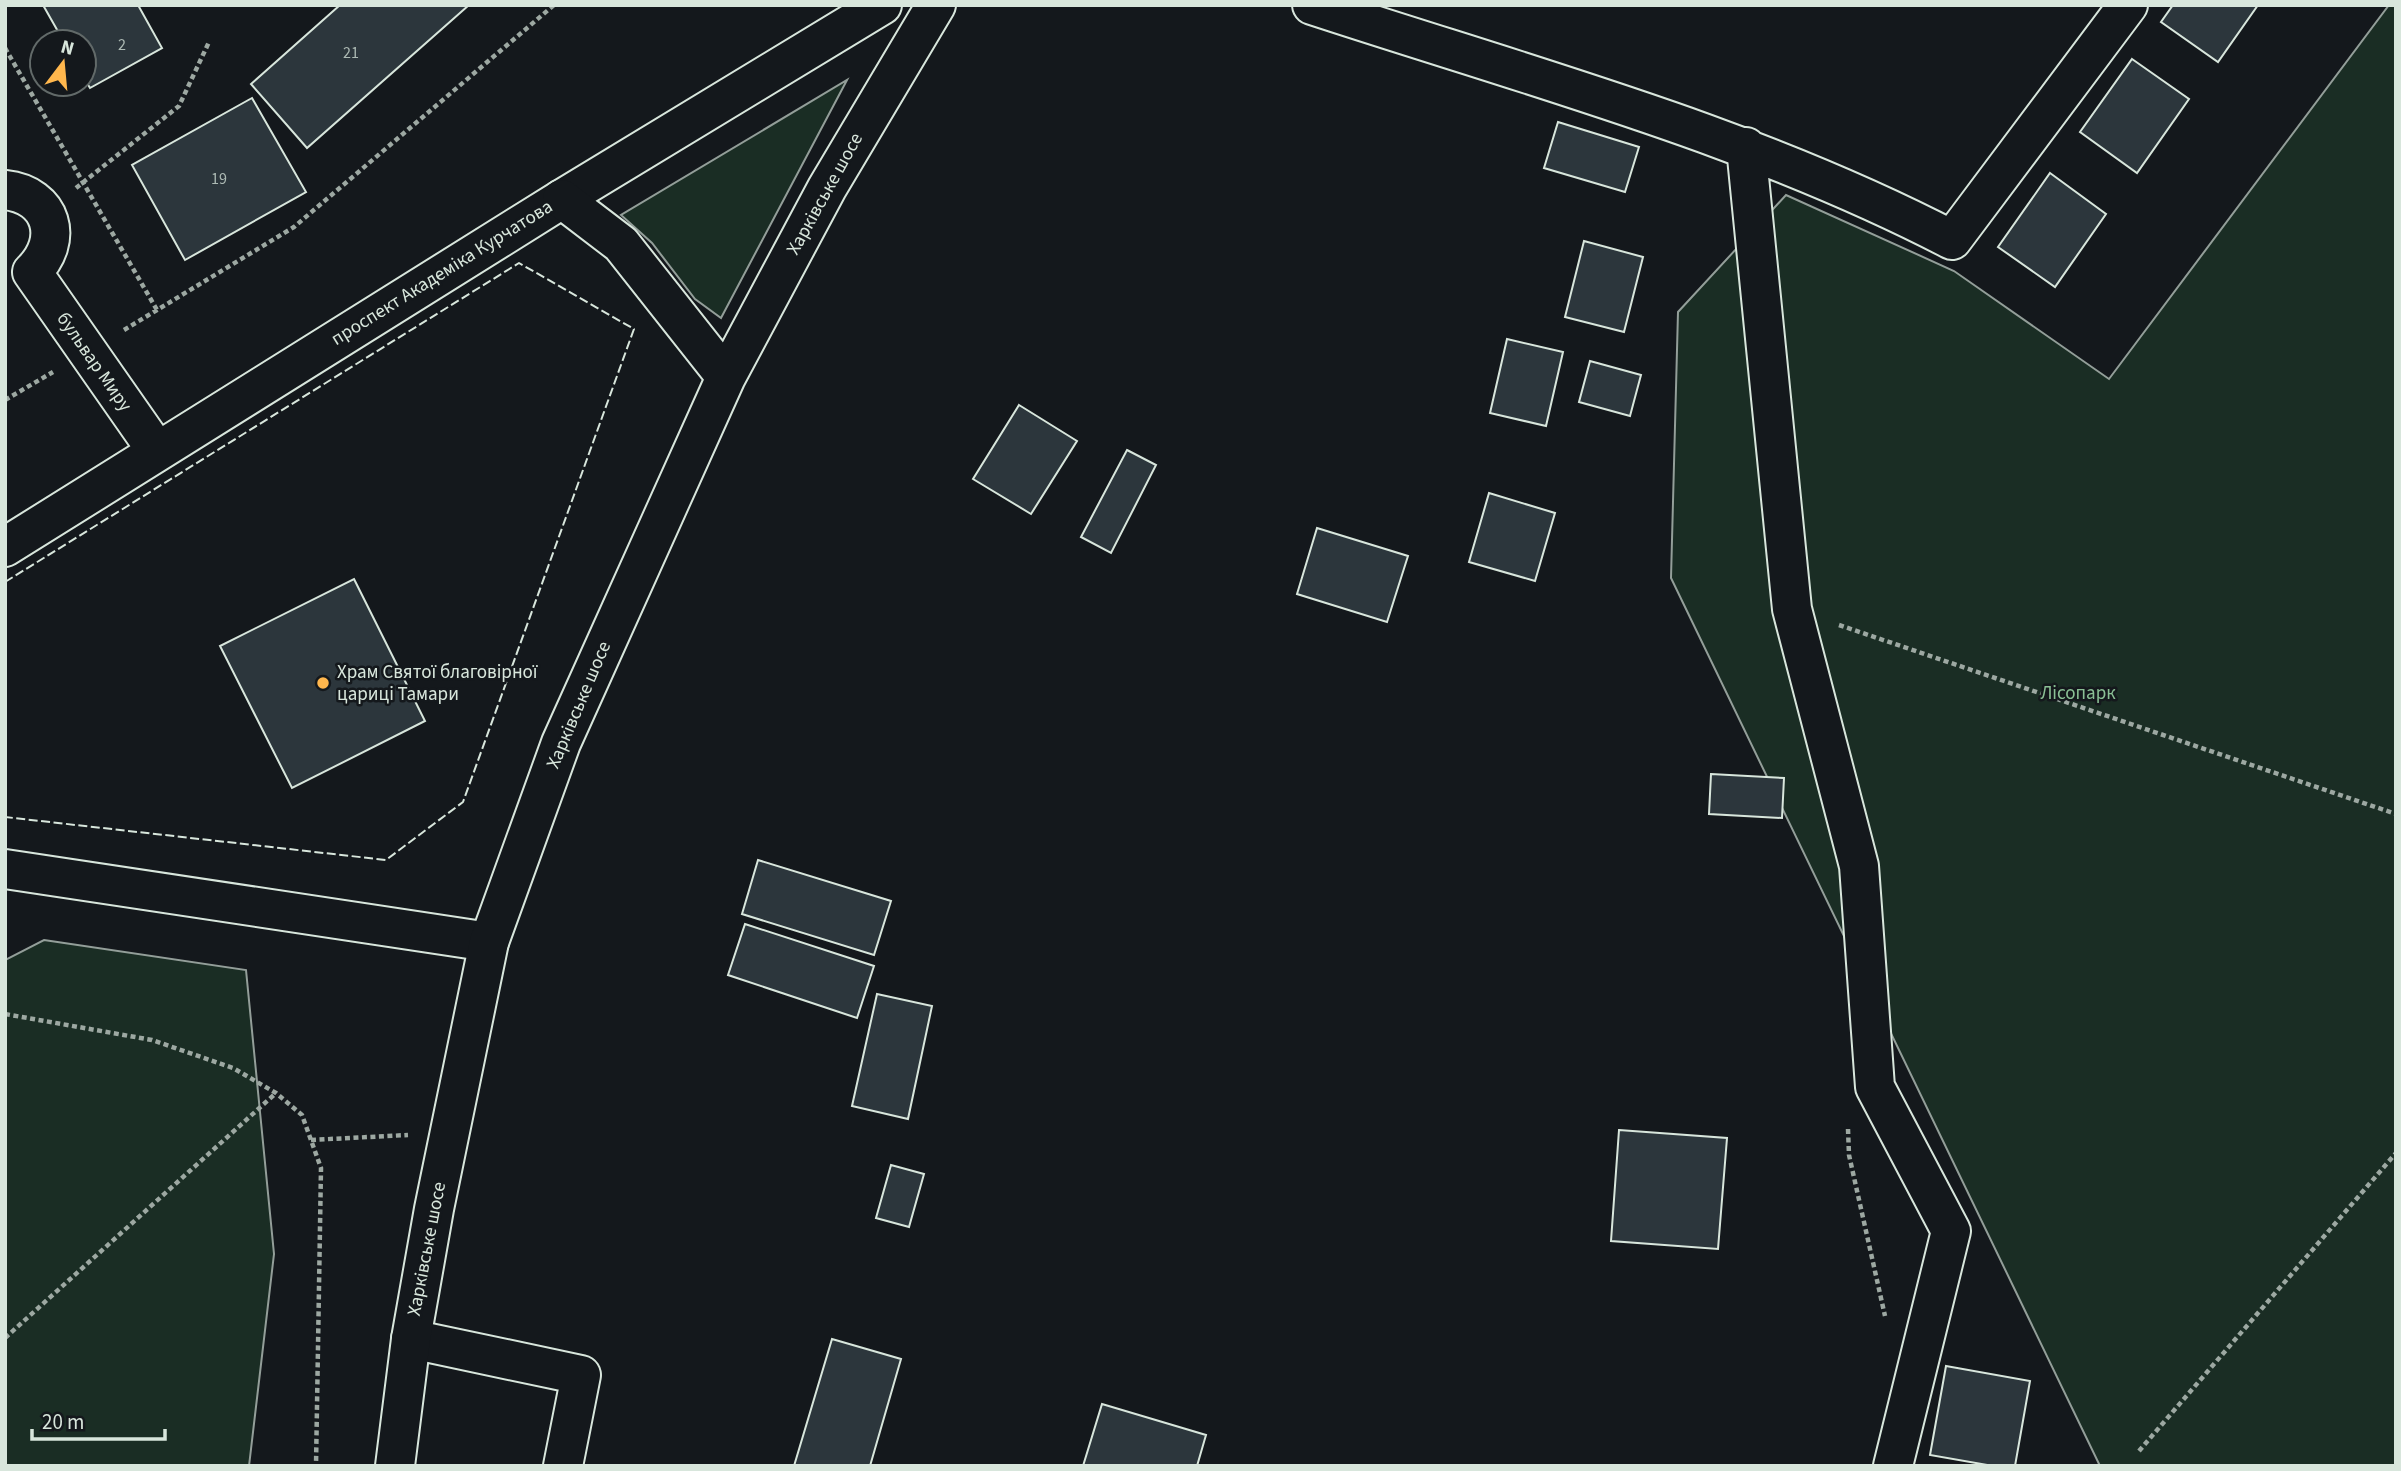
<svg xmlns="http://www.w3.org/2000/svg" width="2401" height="1471" viewBox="0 0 2401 1471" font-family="'Source Sans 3',sans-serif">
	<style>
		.green { fill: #1a2d24; stroke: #939e99; stroke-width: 2 }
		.building { fill: #2c363c; stroke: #d8e6dc; stroke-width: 2 }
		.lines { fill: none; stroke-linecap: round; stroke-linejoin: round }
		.minor-casing { stroke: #d8e6dc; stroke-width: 42 }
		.major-casing { stroke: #d8e6dc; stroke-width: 42 }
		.path { stroke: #9da8a2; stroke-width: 4.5; stroke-dasharray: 5 3.5; stroke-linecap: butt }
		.minor { stroke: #14181c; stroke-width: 38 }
		.major { stroke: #14181c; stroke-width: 38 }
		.fence { stroke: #d8e6dc; stroke-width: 2; stroke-dasharray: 9 3.5; stroke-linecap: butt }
		.poi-dot { fill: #ffb74d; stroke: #14181c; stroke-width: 2.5 }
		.labels { text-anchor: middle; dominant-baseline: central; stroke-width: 5; stroke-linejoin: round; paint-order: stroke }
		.number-label { font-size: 16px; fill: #adbab4 }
		.street-label { font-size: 19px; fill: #d8e6dc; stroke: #14181c }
		.poi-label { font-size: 19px; fill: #d8e6dc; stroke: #14181c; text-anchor: start }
		.park-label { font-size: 19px; fill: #8ac095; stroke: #14181c }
	</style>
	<rect width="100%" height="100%" fill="#14181c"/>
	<path class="green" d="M2389,5H2396V1466H2100L1671,578L1678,312L1786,195L1954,271L2109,379Z
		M847,80L721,318L695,299L652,243L621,215Z
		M44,940L246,970L274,1254L249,1466H5V960Z"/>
	<path class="building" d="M43,5H138L162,48L90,88L84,78V42H64Z
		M340,5H469L307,148L251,84Z
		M2173,5H2258L2218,62L2161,22Z
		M2132,59L2189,99L2137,173L2080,132Z
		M252,98L306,192L185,260L132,165Z
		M1558,122L1639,147L1625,192L1544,168Z
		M2050,173L2106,214L2055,287L1998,247Z
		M1584,241L1643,257L1624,332L1565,317Z
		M1507,339L1563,352L1546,426L1490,413Z
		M1590,361L1641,375L1630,416L1579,402Z
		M1019,405L1077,441L1031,514L973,479Z
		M1127,450L1156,465L1111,553L1081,537Z
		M1489,493L1555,513L1535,581L1469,562Z
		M1317,528L1408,556L1387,622L1297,594Z
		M354,579L425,721L292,788L220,646Z
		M1711,774L1784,778L1782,818L1709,814Z
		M758,860L891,901L874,955L742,914Z
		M745,924L874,966L857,1018L728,975Z
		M877,994L932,1006L908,1119L852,1106Z
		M1619,1130L1727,1138L1718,1249L1611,1241Z
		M891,1165L924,1174L909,1227L876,1218Z
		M832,1339L901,1359L870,1466H794Z
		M1946,1366L2030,1381L2015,1466H1993L1930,1455Z
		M1102,1404L1206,1435L1197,1466H1083Z"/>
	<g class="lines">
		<defs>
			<path id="minor" d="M1312,5C1528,76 1750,135 1952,240L2128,5
				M1746,147L1792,609L1859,866L1875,1087L1951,1231L1893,1466
				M5,190C52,195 65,240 32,272L157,451
				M5,547L562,199L882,5
				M5,869L489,942
				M411,1339L581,1375L563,1466"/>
			<path id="major" d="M562,199L621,244L726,377
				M395,1466L411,1339L434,1209L489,942L561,743L726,377L827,188L936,5"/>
		</defs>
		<use href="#minor" class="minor-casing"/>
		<use href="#major" class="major-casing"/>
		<path class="path" d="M5,48L157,310
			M76,188L179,106L209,42
			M124,330L294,227L554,5
			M5,400L53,372
			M1839,625L2396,814
			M5,1014L152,1040L233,1068L276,1093L302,1115L321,1168L316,1466
			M1848,1129L1849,1155L1885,1316
			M311,1140L408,1135
			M5,1338L276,1093
			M2139,1451L2396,1153"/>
		<use href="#minor" class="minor"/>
		<use href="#major" class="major"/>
		<path class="fence" d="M5,582L519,263L634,329L463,802L386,860L5,817"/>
	</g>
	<circle class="poi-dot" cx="323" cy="683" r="7"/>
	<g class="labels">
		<g class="number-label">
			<text x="122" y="45">2</text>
			<text x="351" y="53">21</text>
			<text x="219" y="179">19</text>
		</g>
		<g class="street-label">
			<text transform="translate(825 194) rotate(-61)">Харківське шосе</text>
			<text transform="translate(442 273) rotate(-32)">проспект Академіка Курчатова</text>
			<text transform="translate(94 362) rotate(55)">бульвар Миру</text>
			<text transform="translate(579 705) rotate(-67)">Харківське шосе</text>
			<text transform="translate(427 1249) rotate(-79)">Харківське шосе</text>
		</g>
		<g class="poi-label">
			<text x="337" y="672">Храм Святої благовірної<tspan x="337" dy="22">цариці Тамари</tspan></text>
		</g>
		<g class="park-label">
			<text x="2078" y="693">Лісопарк</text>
		</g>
	</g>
	<rect width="2401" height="1471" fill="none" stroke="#d8e6dc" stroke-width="14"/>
	<g transform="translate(63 63) rotate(16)"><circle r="33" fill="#14181c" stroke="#626a69" stroke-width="2"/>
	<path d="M0-5L12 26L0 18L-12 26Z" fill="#ffb74d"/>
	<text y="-10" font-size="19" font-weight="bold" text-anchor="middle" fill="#d8e6dc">N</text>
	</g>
	<path d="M32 1429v10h133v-10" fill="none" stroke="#d8e6dc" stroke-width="3.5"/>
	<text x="42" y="1429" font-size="21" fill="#d8e6dc" stroke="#14181c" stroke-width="5" paint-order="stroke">20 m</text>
</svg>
